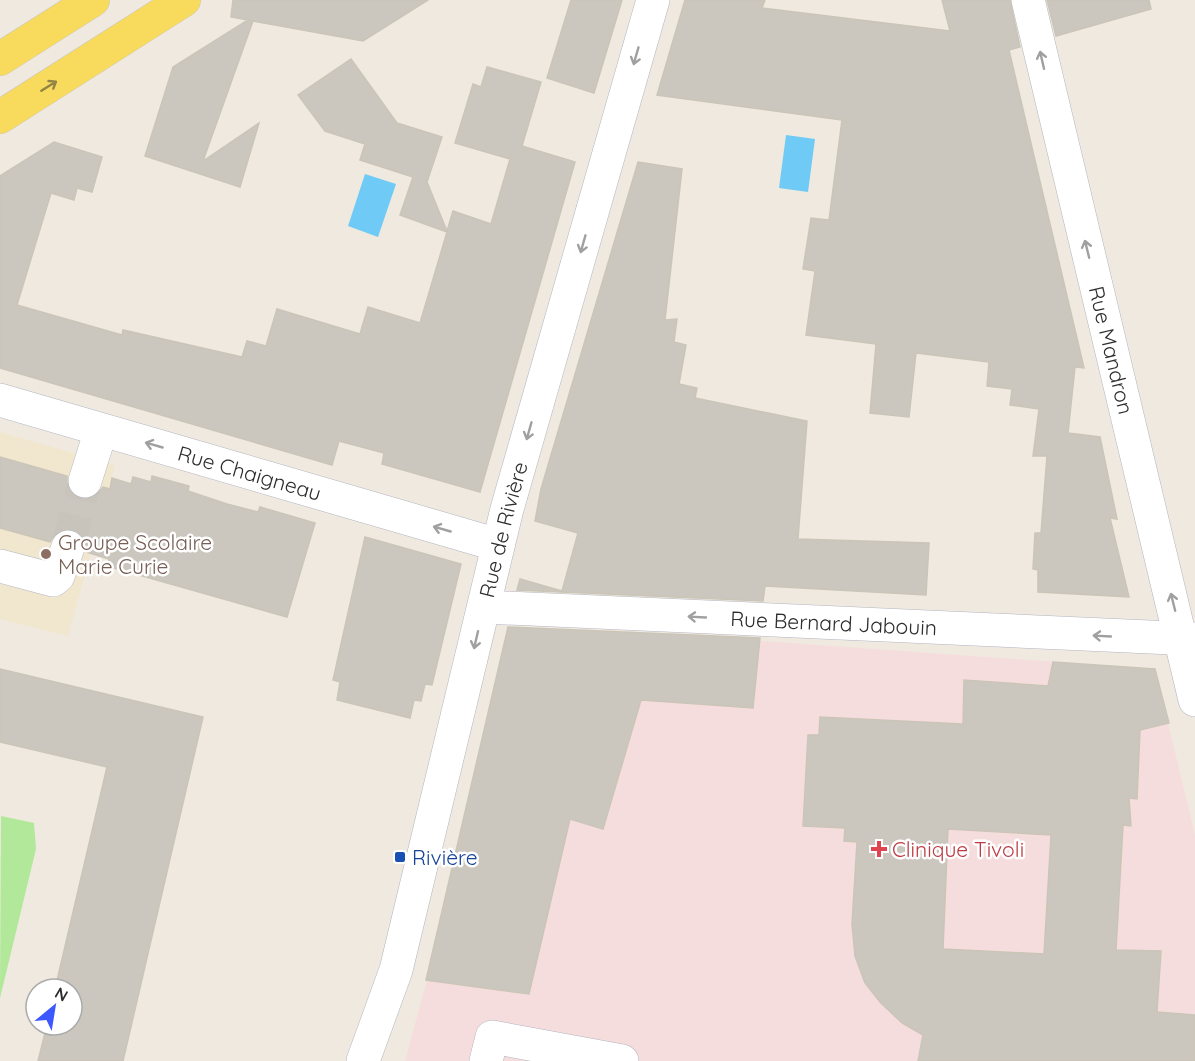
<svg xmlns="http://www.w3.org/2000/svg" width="1195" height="1061" viewBox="0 0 1195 1061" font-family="Quicksand,sans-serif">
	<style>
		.education { fill: #f1e7cf }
		.medical { fill: #f6dddd }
		.green { fill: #b1e89a }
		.water { fill: #6fcbf5 }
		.building { fill: #cbc7be; stroke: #cbc5b8; stroke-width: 1.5; fill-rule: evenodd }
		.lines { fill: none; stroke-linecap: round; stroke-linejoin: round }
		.minor-tunnel { stroke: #c8c3bb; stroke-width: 33; stroke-dasharray: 33 16; stroke-linecap: butt }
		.minor-casing { stroke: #b3b5c1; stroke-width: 34 }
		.major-casing { stroke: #c8c8c8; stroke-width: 34 }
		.minor { stroke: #fff; stroke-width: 33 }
		.major { stroke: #f8da5c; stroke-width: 33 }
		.oneway { stroke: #a0a0a0 }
		.oneway2 { stroke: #928444 }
		.education-dot { fill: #8d6e63; stroke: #fff; stroke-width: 2 }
		.health-dot { fill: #e0444e; stroke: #fff; stroke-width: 2 }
		.transit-dot { fill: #1a4fb4; stroke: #fff; stroke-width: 2 }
		.labels { text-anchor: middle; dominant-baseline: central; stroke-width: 5; stroke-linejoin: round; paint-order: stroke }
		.street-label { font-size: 21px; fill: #2d2d2d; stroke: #fff }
		.education-label { font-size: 21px; fill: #785e54; stroke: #fff; text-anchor: start }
		.health-label { font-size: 21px; fill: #be3a42; stroke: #fff; text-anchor: start }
		.transit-label { font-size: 21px; fill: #164399; stroke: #fff; text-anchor: start }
	</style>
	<rect width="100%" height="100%" fill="#efe9df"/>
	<path class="education" d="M0,432L115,465L68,636L0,619Z"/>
	<path class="medical" d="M607,630L1155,669L1195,835V1061H405L427,980L529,994L572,810Z"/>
	<path class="green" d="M1,816L34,823L36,849L0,998Z"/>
	<path class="water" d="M786,135L815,139L808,192L779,188Z
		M365,174L396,184L378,237L348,226Z"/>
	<path class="building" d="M233,0H428L363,41L253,21L203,161L259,123L240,187L145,156L173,67L248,20L231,17Z
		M571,0H622L594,93L547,78Z
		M685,0H765L762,8L950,31L942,0H1010L1020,47L1009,50L1084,368L1075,367L1068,433L1100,437L1117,519L1110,518L1129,597L1038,592V570L1033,569L1035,533H1041L1047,456H1033L1039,409L1010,405L1012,389L987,386L989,362L916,353L909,417L870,413L876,344L806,335L815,271L803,269L811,218L829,220L842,120L657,95Z
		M1047,0H1149L1151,9L1056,36Z
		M351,59L397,123L442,137L427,182L447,231L453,211L491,224L510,159L455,143L473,84L481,87L487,67L541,82L522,146L575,162L480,492L382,464L384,453L339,441L332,465L0,368V176L54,142L102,157L92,192L77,188L74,200L51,193L17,305L122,335L123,330L242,357L247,341L266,346L277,309L360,334L368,307L420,323L447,232L400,215L413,177L360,160L365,144L325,131L298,95Z
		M638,162L682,169L665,320L677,319L674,342L686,345L679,384L697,388L695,398L807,421L798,539L929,543L926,595L765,586L763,601L517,590L520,579L562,591L578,533L535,521L541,489Z
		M0,457L67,476V486L71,493L80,499H88L97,495L103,487L110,489L112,478L131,484L133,477L151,482L152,476L189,486L188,491L227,504L258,512L260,507L315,523L287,617L107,566L109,559L86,552V544L82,535L74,529H65L56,533L50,542L0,528Z
		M365,537L461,564L432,685L425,684L421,701L414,700L410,718L337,700L340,682L333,680Z
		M508,627L760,638L753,708L641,700L603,829L570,819L529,994L426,980Z
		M1053,662L1155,669L1169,723L1140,730L1137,799L1129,798L1131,826L1123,825L1116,950L1161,951L1157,1012L1195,1015V1061H918L923,1035L902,1023L880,1002L865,983L855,956L852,924L857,842L844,841L845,828L803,826L808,735H819L820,717L963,724L964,680L1048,686ZM948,829L1051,835L1044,954L943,949Z
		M0,669L203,717L123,1061H38L47,1025H72V989H55L107,767L0,742Z"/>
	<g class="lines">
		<path class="minor-tunnel" d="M68,547L85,481"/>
		<defs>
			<g id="minor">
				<path id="s1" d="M1028,0L1195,700"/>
				<path id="s2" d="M0,400L498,545"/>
				<path d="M85,481L101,430"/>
				<path d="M0,566L53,580L58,576L68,547"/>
				<path id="s3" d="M484,607L1195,639"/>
				<path id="s4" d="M363,1061L396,970L507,509L653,0"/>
				<path d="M486,1061L492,1037L622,1061"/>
			</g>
			<path id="major" d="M0,59L93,0
				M0,117L184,0"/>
		</defs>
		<use href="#minor" class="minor-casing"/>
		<use href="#major" class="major-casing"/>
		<use href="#minor" class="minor"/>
		<use href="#major" class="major"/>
	</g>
	<defs><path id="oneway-shaft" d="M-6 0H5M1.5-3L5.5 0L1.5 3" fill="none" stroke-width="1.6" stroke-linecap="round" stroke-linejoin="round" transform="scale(1.5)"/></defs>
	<g class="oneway">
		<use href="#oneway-shaft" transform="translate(636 56) rotate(106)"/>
		<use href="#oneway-shaft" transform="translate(1042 60) rotate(-103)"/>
		<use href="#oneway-shaft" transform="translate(583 244) rotate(106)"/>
		<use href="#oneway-shaft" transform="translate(1087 249) rotate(-104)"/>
		<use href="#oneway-shaft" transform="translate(529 431) rotate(106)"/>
		<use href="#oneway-shaft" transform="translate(154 445) rotate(-164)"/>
		<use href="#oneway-shaft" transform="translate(442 529) rotate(-164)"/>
		<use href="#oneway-shaft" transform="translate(1173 602) rotate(-104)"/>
		<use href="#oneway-shaft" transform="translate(697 617) rotate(-177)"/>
		<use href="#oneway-shaft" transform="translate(1102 636) rotate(-177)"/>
		<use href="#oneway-shaft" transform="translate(476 640) rotate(103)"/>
	</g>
	<use class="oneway2" href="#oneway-shaft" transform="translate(49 86) rotate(-32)"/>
	<circle class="education-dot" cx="46" cy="554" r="6"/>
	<path class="health-dot" d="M876 840h6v6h6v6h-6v6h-6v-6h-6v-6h6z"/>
	<rect class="transit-dot" x="394" y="851" width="12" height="12" rx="3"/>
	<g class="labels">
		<g class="street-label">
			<text stroke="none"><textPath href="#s1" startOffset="360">Rue Mandron</textPath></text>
			<text stroke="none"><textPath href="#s2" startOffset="260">Rue Chaigneau</textPath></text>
			<text stroke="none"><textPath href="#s4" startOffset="550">Rue de Rivière</textPath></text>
			<text stroke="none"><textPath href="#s3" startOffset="350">Rue Bernard Jabouin</textPath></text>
		</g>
		<g class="education-label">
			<text x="58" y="542">Groupe Scolaire<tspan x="58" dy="24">Marie Curie</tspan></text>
		</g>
		<g class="health-label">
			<text x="892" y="849">Clinique Tivoli</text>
		</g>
		<g class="transit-label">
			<text x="412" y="857">Rivière</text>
		</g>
	</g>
	<g transform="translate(54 1007) rotate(30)"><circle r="28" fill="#ffffff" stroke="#ababab" stroke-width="1.5"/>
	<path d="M0-4.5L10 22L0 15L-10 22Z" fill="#3d58ff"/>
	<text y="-9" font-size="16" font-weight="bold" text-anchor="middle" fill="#2d2d2d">N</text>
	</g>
</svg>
